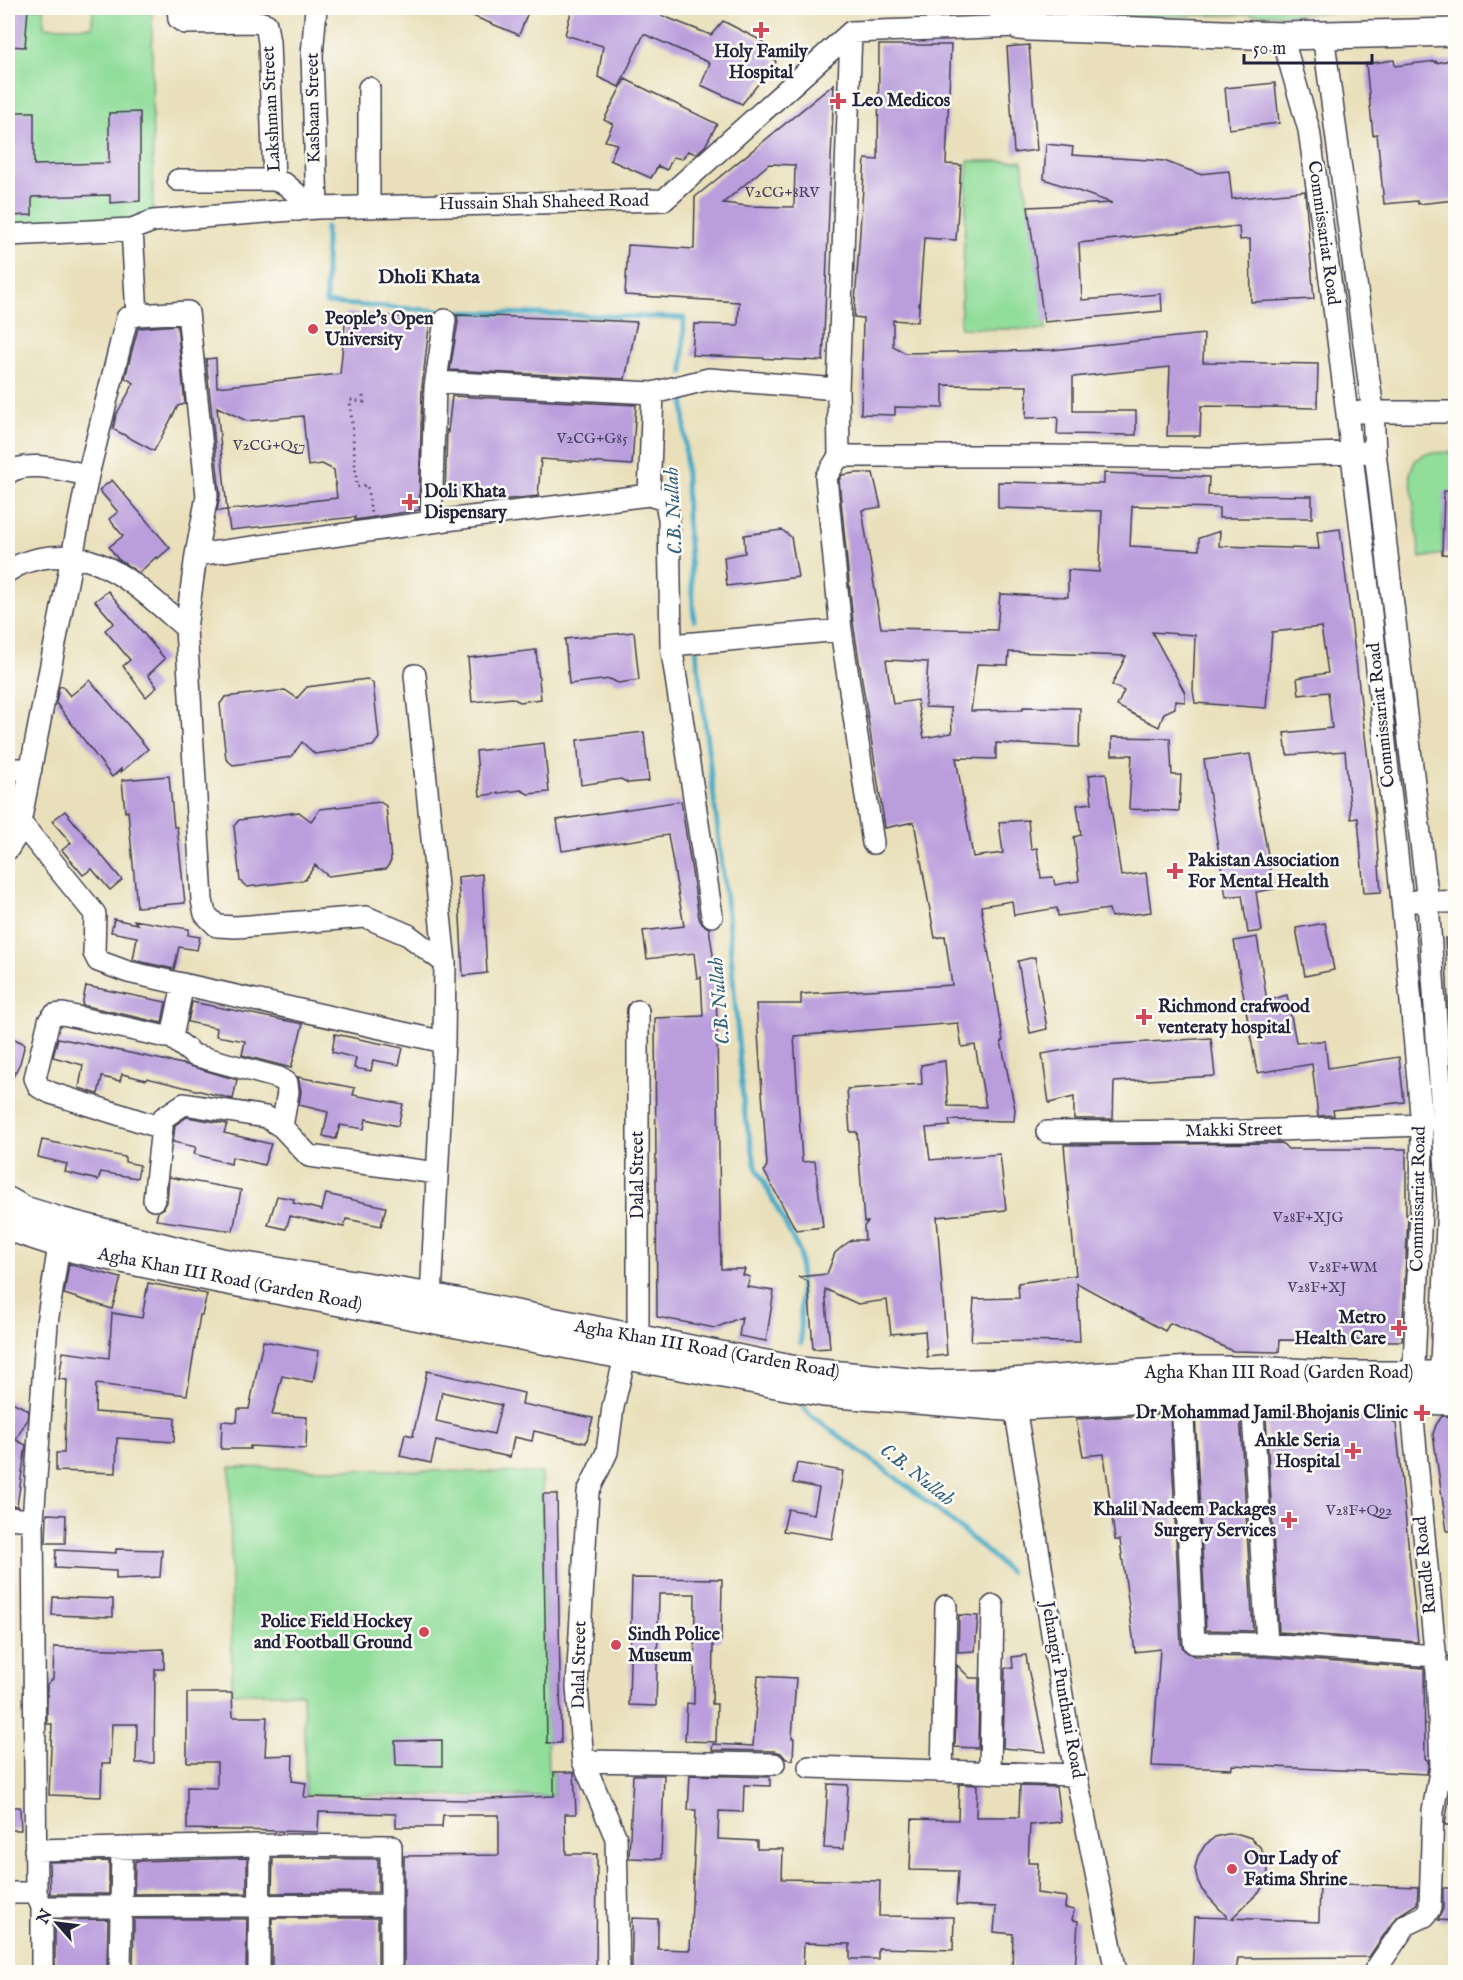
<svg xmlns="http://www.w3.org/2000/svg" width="1463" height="1980" viewBox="0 0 1463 1980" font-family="'IM FELL English',serif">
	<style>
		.green { fill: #91dd9a; stroke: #5a806a; stroke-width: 1.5 }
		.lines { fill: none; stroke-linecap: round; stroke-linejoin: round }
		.stream { stroke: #45a9c4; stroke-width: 5 }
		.building { fill: #b99ddc; fill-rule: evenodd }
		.minor-casing { stroke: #403e4e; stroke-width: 24 }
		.major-casing { stroke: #403e4e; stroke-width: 30 }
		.path { stroke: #403e4e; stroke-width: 3; stroke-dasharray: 1.5 4.5; stroke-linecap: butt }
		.minor { stroke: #fff; stroke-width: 21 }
		.major { stroke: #fff; stroke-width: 27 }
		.poi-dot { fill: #d1495b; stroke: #fdfcf7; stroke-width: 2 }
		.labels { text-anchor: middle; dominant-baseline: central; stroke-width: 5; stroke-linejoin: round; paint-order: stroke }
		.number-label { font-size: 15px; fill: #484163 }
		.poi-label { font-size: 18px; font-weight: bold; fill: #22223b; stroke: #fdfcf7; text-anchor: start }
		.street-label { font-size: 18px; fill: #22223b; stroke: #fdfcf7 }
		.neighbourhood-label { font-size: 20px; font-weight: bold; fill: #22223b; stroke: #fdfcf7 }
		.water-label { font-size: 20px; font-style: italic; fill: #325f79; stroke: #fdfcf7 }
	</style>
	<rect width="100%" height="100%" fill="#fdfcf7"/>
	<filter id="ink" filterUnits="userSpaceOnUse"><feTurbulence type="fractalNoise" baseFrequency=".0167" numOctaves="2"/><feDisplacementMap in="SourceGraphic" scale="12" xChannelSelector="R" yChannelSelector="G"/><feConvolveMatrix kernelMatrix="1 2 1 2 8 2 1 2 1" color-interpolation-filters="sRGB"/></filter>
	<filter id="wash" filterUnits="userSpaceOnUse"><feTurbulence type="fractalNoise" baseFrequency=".008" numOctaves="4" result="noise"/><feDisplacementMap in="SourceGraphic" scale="24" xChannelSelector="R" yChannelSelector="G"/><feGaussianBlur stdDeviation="1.35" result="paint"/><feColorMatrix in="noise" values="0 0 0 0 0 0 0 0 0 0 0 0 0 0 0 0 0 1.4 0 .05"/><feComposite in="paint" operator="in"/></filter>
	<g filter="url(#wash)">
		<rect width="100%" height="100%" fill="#e9e0bb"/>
		<path class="green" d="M8,8H44V27H92L93,8H152L153,221L8,229Z
			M1052,8H1455L1456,11L1097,17Z
			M968,161H1022L1046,330L960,328Z
			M1455,452V515H1443L1442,554L1420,558L1410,473L1415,461L1426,453Z
			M230,1467L542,1473L548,1771L554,1772V1796L306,1795L303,1693H232Z"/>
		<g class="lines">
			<path class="stream" d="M326,227V303L459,312L684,318L683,372
				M684,400L687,516L694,620
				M696,648L728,916L744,1111L756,1167L800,1253L801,1343
				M803,1407L813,1417C880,1466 948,1514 1009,1572"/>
		</g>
		<g id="blocks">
			<path class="building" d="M9,8H28L25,47L8,46Z
				M453,8H517L528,12L519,35Z
				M572,8H643L711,35L723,21L762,41L776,62L742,104L701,85L710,63L644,34L619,87L598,77L603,46L565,35Z
				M879,45H951L946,164L961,165L956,240L924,238L918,322L893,320V346L905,353L1052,350L1204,334L1203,362L1318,364L1317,408L1201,406L1200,436H1167L1170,367L1073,377V411H1136V435L1057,434L1058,417L1026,418L1027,386L943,385V408L895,407V415L861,414L863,318L854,317L865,159L878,160Z
				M1029,45L1037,150L1014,153L1007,47Z
				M1455,59V200L1418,204L1417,201L1384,204L1377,134L1373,135L1366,64L1394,60L1395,66L1436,61V63Z
				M625,79L717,124L705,146L696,154L688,151L682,159L673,157L667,170L658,166L651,178L610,160L617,144L605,141L613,124L604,120Z
				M1275,83L1279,123L1229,129L1225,88Z
				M834,84L823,361L692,355L694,324L738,325L739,302L625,295L628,245L694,249L695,197ZM769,164L795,165L794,207L748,206L723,203Z
				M8,112H34V165L109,163V113L140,112V201L110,203V195L32,197V215L8,216Z
				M1046,144L1073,147L1072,155L1164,161L1199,174L1229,171L1232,199L1305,191L1314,299L1251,302L1250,239L1240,240L1239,226L1079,243L1082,300L1161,294L1162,311L1044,322L1028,207L1112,203L1044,179Z
				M346,313L430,319L422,387L419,510L355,520V517L230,530L227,510L217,511L220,495L206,359L216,358L217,387L340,374ZM217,407L247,421L303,416L308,466L322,464L334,470L337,498L227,510Z
				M457,315L574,319L637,322L625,379L450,370L458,322Z
				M177,325L185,404L178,406L154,451L113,429L116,415L134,383L125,378L138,328Z
				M452,396L636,405L632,465L541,459L538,496L501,500L445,496L447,429L448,431Z
				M856,473H873L881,507L862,510L881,628L997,630L1000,594L1068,597V570L1099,572L1102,511L998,508V482L1104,484V473L1209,477L1208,495L1312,496V518H1219V508L1132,506L1130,546L1199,550V538L1220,531L1219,546L1319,549L1317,532L1340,529L1376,826L1381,892L1364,893L1358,818L1351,819L1345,751L1287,755L1284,733L1332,728L1328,692L1299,695L1297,678L1328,673L1321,627L1272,632L1266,708L1195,703L1193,690L1195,635L1152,632L1185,693V702L1175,701V708L1164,713L1159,727L1117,706L1124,691L1112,685L1126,656L1009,652L1008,665L977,664L971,711L1023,710V707L1080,708L1079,747L996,743V759L956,758L973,857L1003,853L999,822L1028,820L1031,849L1037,848L1041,878L1053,877L1055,885L1079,881L1074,837L1081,835L1077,805L1092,803L1089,775L1106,773L1121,876L1146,873L1151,912L1111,917L1109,909L1058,916L1057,908L1014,915L1012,901L981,906L1003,1041H1001L1015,1109L1014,1121L949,1120L950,1126L926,1128L930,1160L1000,1154L1006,1210L937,1217L947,1355L927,1357L925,1331L891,1334L887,1300L858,1304L825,1289L830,1348L813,1349L808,1281L798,1277L827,1274L835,1253L843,1246L852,1240H865L864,1226L868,1222H864L857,1132H850L847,1089L922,1084L921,1065L945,1061L948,1106L986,1107L975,1045L962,1047L958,1023L794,1036L802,1162L815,1161L823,1227L796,1230L764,1171L767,1165L756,1004H801V994L952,985L945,936L935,938L914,822L885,828L853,622L839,480L842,475ZM886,660L928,662L925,707L951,708L952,733L924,738L917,700L893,704Z
				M112,480L170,548L157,559L156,557L139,573L118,559L109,547L123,536L109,519L118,512L99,490Z
				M1444,491H1455V555L1442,554Z
				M782,530L791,537L798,577L727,586L724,557L745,553L744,535Z
				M108,591L165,659L148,675L157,687L146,697L123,666L130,660L105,630L114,623L95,601Z
				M634,632L639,680L618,683L610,679L569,684L565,639Z
				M536,650L541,699L520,702L512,698L472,702L468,658Z
				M367,679L373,683L379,738L373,746L315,754L302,742L291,757L233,765L226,759L220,704L225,697L285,690L297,698L307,687Z
				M90,680L148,749L121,772V769L112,777L56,703L59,687L62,686L70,696Z
				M644,732L649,781L628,783L621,779L581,785L577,740Z
				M1112,737L1170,738L1172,775H1181L1179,811L1129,809L1132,755H1112Z
				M544,743L549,792L528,794L521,790L480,796L476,751Z
				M1250,754L1274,889L1256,892L1262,931L1248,933L1242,895L1226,897L1204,760Z
				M169,776L174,827H177L185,903L137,907L128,811L125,812L122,780Z
				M681,801L699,918L702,924L709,928L716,975L721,1269H745L743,1275L750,1277L747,1287L774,1291L766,1341L739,1336L742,1317L715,1328L657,1317L655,1018L703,1016L701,977L697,978L694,953L647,959L643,931L684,926L668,835L562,851L557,820Z
				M380,802L386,806L391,861L386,869L328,876L315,865L305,880L247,887L240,881L234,826L239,820L299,812L311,821L320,809Z
				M65,811L122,880L110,890L92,869L83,875L62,850L71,843L52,821Z
				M482,874L487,973L463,976L458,877Z
				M114,919L137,924L134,920L189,929L188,935L200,937L197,950L179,947L174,969L133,960L137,937L111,932Z
				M1325,923L1334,970L1305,976L1296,928Z
				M1257,937L1267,1001L1287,995L1296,1042L1325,1041L1328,1068L1399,1057L1404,1102L1333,1110L1334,1115L1318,1116L1312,1064L1257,1073L1234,941Z
				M1445,938H1455V1045H1450Z
				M1035,957L1047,1029L1030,1033L1018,961Z
				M86,986L166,1002L162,1023L82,1005Z
				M192,1002L303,1024L291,1068L242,1055L245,1041L216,1036L217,1028L188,1022Z
				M335,1034L403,1048L399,1065L373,1060L371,1071L354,1068L356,1058L332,1052Z
				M8,1036L25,1044L20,1063L8,1087Z
				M58,1038L187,1065L237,1080L233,1099L147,1078L146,1080L122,1074L120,1081L102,1077L98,1094L79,1088L83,1065L53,1057Z
				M1211,1038L1215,1076L1114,1082L1113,1119H1074V1097L1049,1103L1042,1054L1086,1046Z
				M298,1077L355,1088L353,1095L403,1104L398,1126L366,1119L364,1129L340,1125L336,1139L323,1136L328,1112L299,1105L301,1091Z
				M187,1117L227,1124L224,1133L271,1144L264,1165L232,1157L231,1164L194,1154L196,1147L173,1142L175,1125Z
				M42,1140L125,1157V1162L140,1165L137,1178L101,1172L98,1180L65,1172L67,1164L38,1157Z
				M1282,1143L1288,1149H1406V1215H1408L1402,1341L1280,1340L1279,1352L1233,1351L1170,1323L1165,1331L1077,1283L1080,1342L971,1341L974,1299L1019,1298L1018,1283L1076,1275L1064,1145Z
				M169,1177L241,1190L233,1231L156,1220L158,1212L164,1208L167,1202Z
				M326,1194L386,1207L381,1226L346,1219L344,1227L290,1216L286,1229L268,1225L277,1196L294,1199L293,1203L322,1210Z
				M69,1264L121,1278L112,1309L64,1294Z
				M148,1283L207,1294L202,1315H200L187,1395L96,1384L95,1412L175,1418L174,1442L117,1438L116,1473L56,1471V1453H64L67,1380L59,1379L63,1352L109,1358L112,1313L142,1318Z
				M263,1341L319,1351L313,1382L282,1376L272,1415L307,1417L306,1449L250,1446V1449H221L222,1421L237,1422L238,1409H249Z
				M427,1371L524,1393L522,1404L593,1418L586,1443L534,1431L532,1441L514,1437L510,1457L436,1441L431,1463L400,1456L405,1434L413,1436ZM442,1392L501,1405L494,1434L436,1421Z
				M8,1400L28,1410V1417L16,1440L26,1445L17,1506L8,1505Z
				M1195,1412L1240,1413L1253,1631L1206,1630Z
				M1170,1414L1181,1644L1184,1650L1194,1656L1266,1657L1424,1668L1425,1759L1428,1760V1765L1427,1774L1232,1765V1769L1152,1766L1160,1649L1135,1652L1120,1540H1115L1104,1454L1083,1456L1076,1419Z
				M1352,1415H1383L1396,1423L1418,1642L1279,1632L1266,1417Z
				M1442,1416L1455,1417V1531H1447L1433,1434L1436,1425Z
				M797,1463L843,1471L832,1539L783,1531L788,1509L814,1514L819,1488L793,1483Z
				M543,1494H557L561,1743H547Z
				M47,1514L66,1515L65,1543H46Z
				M116,1549L162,1550L160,1577L116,1579V1571L55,1568L56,1550L116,1553Z
				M632,1578L722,1579L721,1641H713L712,1704H717L716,1742L685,1741L687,1703L694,1704L695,1594H659L656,1706L629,1705Z
				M53,1597L113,1599V1617L52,1615Z
				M959,1615L978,1616L975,1651L958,1652Z
				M54,1647L138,1650L164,1649V1669H155L154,1763H136L137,1724H112L110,1763H102L101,1797L49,1795L52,1724H47V1684L53,1679Z
				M1026,1655L1028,1668L1046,1752L1003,1748L1005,1668H1013L1012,1657Z
				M957,1665L970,1678H979L978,1748L955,1747Z
				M758,1676L796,1678L792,1738H794L793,1760L786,1759L781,1753L774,1751L712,1750L713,1744L753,1746Z
				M187,1693H232L233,1717H267L265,1756L293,1755L292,1781L306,1783L304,1797L468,1800L554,1796V1772H574L576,1814H565L566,1854H597L596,1972H404V1856L499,1855V1815H443L442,1827H396V1814L319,1812L318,1832L187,1829V1787L217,1788V1762H187Z
				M442,1740V1766L396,1765L395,1741Z
				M1453,1771L1455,1772V1825H1445Z
				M633,1775H664L661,1859L629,1858Z
				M690,1775L770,1777V1786L744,1785L743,1812L719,1811L718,1839L757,1841V1849H783L782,1879L880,1881L879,1916L954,1917L953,1950L878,1948V1959H850V1944L804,1943L803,1972H632V1918L658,1919V1949L690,1950L696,1810H688Z
				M828,1784L848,1785L844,1849L824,1848Z
				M959,1784L977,1785L976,1817H1019L1020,1786L1056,1787L1061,1822L1030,1825L1028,1863H1038L1037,1893L1066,1897L1065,1908L1074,1910L1072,1920L1078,1921L1075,1972H1012L1013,1934L994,1932L996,1907L956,1905L958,1871L910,1870L912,1819L958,1820Z
				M8,1807H20L21,1830H8Z
				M1227,1834H1239L1251,1838L1260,1847L1266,1858L1268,1870L1266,1881L1260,1891L1232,1918L1319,1922L1320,1883L1418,1887L1417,1904L1396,1917L1369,1957L1238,1958L1236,1972H1192L1195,1917L1228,1918L1202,1890L1197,1879L1195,1868L1198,1856L1205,1845L1215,1837Z
				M247,1858V1893L134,1894L135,1861Z
				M273,1858L378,1859V1892L272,1893Z
				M109,1861V1894H50L49,1862Z
				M1443,1888H1455V1921L1438,1920L1443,1909Z
				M272,1918H378V1972L272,1971Z
				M108,1919L107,1970H55V1920Z
				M134,1919H247L246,1971L133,1970Z"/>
		</g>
	</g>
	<g filter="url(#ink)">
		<use href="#blocks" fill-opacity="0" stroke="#403e4e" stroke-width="1.5"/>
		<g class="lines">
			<defs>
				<path id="minor" d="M178,8L179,19L185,23L259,22L266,24L269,42L274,180L285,184L297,194L298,210
					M316,8L312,55L317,208
					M851,32L838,389L839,456L826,477L841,630L873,843
					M1323,34L1373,411L1375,452L1428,902L1448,1201L1440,1388
					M1282,36L1309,130L1335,315L1370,604L1402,901L1422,1125L1421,1209L1412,1409L1437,1672L1441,1766L1433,1811L1430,1908L1425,1916L1406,1925L1374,1972
					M369,88V207
					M178,180H274
					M132,229L137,315L188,312L207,496L196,555L186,628L202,900L205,914L217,926L236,927L366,917L408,935L445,963L444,1042L431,1297
					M8,235L132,229L153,221L317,208L664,200L851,32L1019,26
					M436,382L653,393L709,379L838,389
					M1360,412H1456
					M839,456H1048L1211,458L1366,452
					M8,473C27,459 65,471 88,475
					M649,495L665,500L669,518L671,645L712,916
					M431,522L435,387L445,320
					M196,555L446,520L649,495L653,393
					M8,571C32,555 69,552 97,563C128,575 160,606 186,628
					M671,645L841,630
					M415,675L445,963
					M8,769H31
					M20,822L95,914L94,953L98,961L128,972L444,1042
					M8,849L18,833L88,475L127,318L137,315
					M1414,901L1456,902
					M638,1011V1339
					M170,1036L173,1032L183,984
					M162,1128L51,1093L39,1087L35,1078L49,1021L54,1015L63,1014L166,1037L170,1036L194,1055L279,1078L287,1083L288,1092L282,1127
					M1047,1132L1245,1131L1422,1125
					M154,1200L163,1118L184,1104L266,1117L282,1127L309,1156L437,1173
					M1252,1397L1267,1644
					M1182,1398L1194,1643L1267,1644L1436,1656
					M1015,1407L1071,1750L1116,1972
					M8,1518L33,1520
					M1437,1672H1456
					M583,1761L774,1764
					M809,1767L1076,1775
					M942,1771L946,1606
					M990,1772L993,1606
					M35,1850L260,1845L391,1846V1972
					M8,1893H36
					M42,1907L391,1905
					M42,1972V1907L36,1893L33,1520L47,1323L59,1245
					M120,1972L122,1848
					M259,1972L260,1845
					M619,1972L616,1838L583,1761L577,1687L588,1492L607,1452L613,1407L625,1357"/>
				<path id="major" d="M1001,8L1019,26L1030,27L1282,36L1456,32
					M8,1201L24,1210L60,1221L222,1262L431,1297L801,1371L929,1384L1011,1382L1191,1370H1253L1349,1375H1456
					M8,1224L23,1232L75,1249L218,1279L824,1393L1006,1407L1207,1396L1456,1401"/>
			</defs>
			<use href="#minor" class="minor-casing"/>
			<use href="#major" class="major-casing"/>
			<path class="path" d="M363,396L364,402L350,400L357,487L367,485L371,513"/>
			<use href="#minor" class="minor"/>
			<use href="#major" class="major"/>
		</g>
	</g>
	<g class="poi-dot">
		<path d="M758 21h6v6h6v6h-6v6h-6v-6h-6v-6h6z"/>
		<path d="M835 92h6v6h6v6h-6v6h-6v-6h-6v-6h6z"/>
		<circle cx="313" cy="329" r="6"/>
		<path d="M407 493h6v6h6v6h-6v6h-6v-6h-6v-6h6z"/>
		<path d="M1172 862h6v6h6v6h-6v6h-6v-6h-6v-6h6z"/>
		<path d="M1141 1008h6v6h6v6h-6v6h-6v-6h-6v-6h6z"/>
		<path d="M1396 1319h6v6h6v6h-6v6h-6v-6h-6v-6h6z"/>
		<path d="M1419 1404h6v6h6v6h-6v6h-6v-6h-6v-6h6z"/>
		<path d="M1350 1442h6v6h6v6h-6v6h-6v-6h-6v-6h6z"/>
		<path d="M1286 1511h6v6h6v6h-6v6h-6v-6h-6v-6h6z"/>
		<circle cx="424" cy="1632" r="6"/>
		<circle cx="616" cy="1645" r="6"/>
		<circle cx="1232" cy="1869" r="6"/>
	</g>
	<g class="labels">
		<g class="number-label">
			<text x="782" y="192">V2CG+8RV</text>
			<text x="592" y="438">V2CG+G85</text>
			<text x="269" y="445">V2CG+Q57</text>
			<text x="1308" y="1217">V28F+XJG</text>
			<text x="1343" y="1267">V28F+WM</text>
			<text x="1317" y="1287">V28F+XJ</text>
			<text x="1359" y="1510">V28F+Q92</text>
		</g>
		<g class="poi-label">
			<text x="761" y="52" text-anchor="middle">Holy Family<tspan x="761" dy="21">Hospital</tspan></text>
			<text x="852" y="101">Leo Medicos</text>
			<text x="325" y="319">People's Open<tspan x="325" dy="21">University</tspan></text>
			<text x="424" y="492">Doli Khata<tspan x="424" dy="21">Dispensary</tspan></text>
			<text x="1188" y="861">Pakistan Association<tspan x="1188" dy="21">For Mental Health</tspan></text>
			<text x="1158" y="1007">Richmond crafwood<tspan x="1158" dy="21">venteraty hospital</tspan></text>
			<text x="1386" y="1318" text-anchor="end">Metro<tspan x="1386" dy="21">Health Care</tspan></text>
			<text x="1408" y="1413" text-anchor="end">Dr Mohammad Jamil Bhojanis Clinic</text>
			<text x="1340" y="1441" text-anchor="end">Ankle Seria<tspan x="1340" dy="21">Hospital</tspan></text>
			<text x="1276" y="1510" text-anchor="end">Khalil Nadeem Packages<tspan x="1276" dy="21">Surgery Services</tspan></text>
			<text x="412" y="1622" text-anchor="end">Police Field Hockey<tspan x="412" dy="21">and Football Ground</tspan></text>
			<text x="628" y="1635">Sindh Police<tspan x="628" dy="21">Museum</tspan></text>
			<text x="1244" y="1859">Our Lady of<tspan x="1244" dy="21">Fatima Shrine</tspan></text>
		</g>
		<g class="street-label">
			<text transform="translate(314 108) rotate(-91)">Kasbaan Street</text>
			<text transform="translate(272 109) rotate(-93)">Lakshman Street</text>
			<text transform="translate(544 203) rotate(-1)">Hussain Shah Shaheed Road</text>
			<text transform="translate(1323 233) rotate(82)">Commissariat Road</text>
			<text transform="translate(1382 715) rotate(-96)">Commissariat Road</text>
			<text transform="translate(1234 1131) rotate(-1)">Makki Street</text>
			<text transform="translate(638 1175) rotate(-90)">Dalal Street</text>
			<text transform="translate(1419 1199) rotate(-89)">Commissariat Road</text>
			<text transform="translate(230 1280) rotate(11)">Agha Khan III Road (Garden Road)</text>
			<text transform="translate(707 1350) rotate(10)">Agha Khan III Road (Garden Road)</text>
			<text x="1279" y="1373">Agha Khan III Road (Garden Road)</text>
			<text transform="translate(1426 1565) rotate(-96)">Randle Road</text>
			<text transform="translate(580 1665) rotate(-89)">Dalal Street</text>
			<text transform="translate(1062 1690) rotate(80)">Jehangir Punthani Road</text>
		</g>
		<g class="neighbourhood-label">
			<text x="429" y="277">Dholi Khata</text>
		</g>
		<g class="water-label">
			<text transform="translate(674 511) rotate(-93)">C.B. Nullah</text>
			<text transform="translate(720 1001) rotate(-95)">C.B. Nullah</text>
			<text transform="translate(917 1475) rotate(38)">C.B. Nullah</text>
		</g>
	</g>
	<rect width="1463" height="1980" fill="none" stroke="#fdfcf7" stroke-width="30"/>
	<g transform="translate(57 1923) rotate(298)" stroke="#fdfcf7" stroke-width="4.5" paint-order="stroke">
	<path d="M0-4.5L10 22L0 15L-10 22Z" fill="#22223b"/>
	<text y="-9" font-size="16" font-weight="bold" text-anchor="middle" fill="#22223b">N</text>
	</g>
	<path d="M1244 54v9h128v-9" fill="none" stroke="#22223b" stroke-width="3"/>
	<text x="1253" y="54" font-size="18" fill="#22223b" stroke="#fdfcf7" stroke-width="4.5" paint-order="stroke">50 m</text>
</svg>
